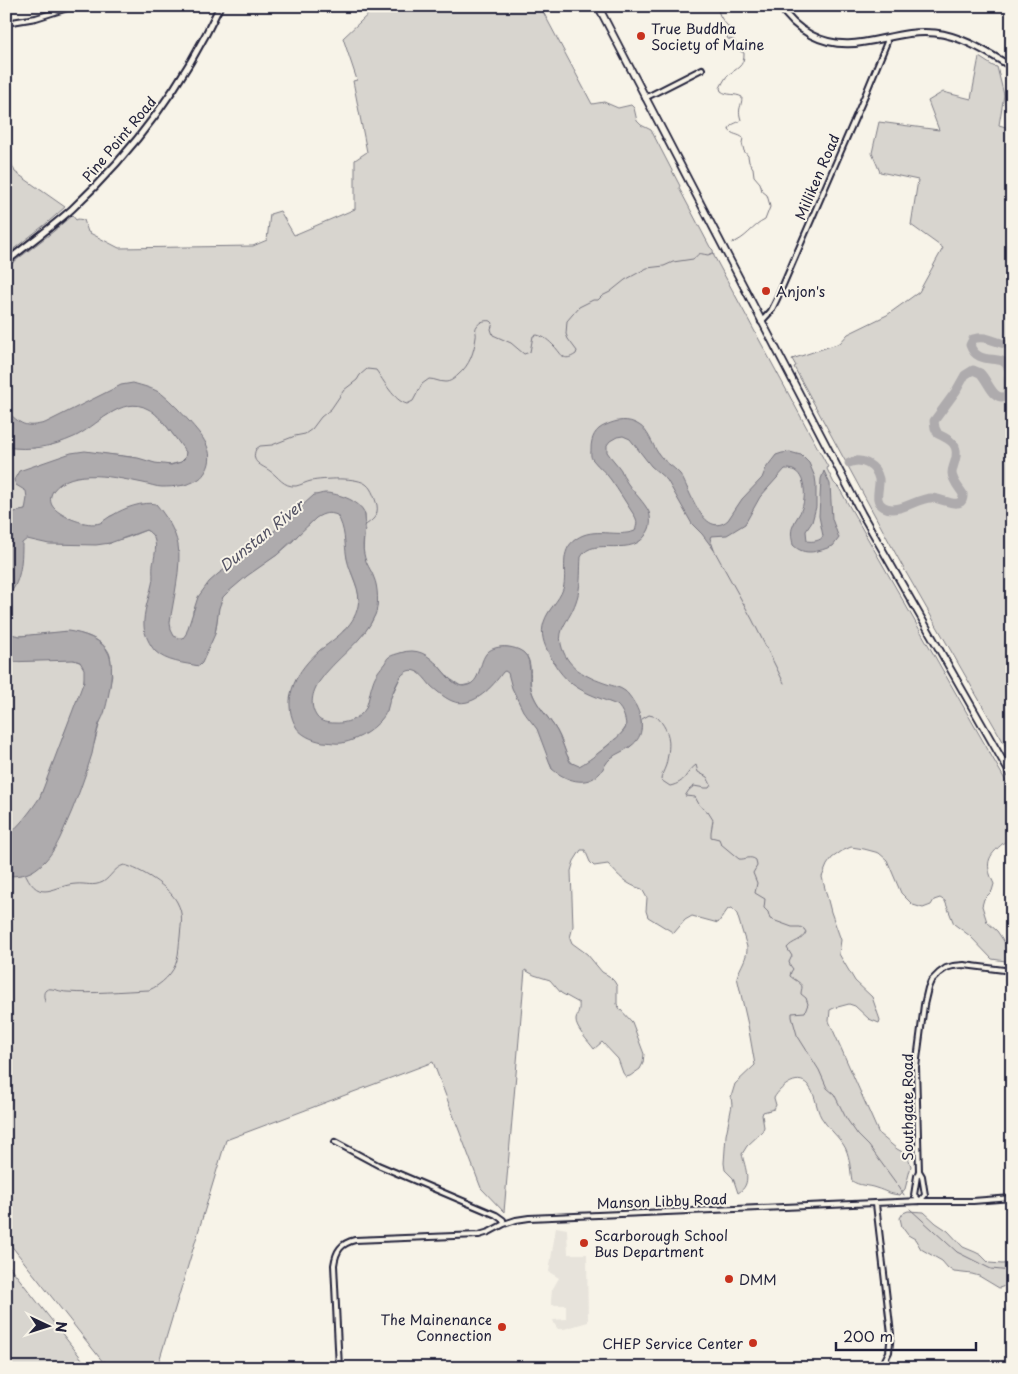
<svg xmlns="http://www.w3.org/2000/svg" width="1018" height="1374" viewBox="0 0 1018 1374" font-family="'Playpen Sans',sans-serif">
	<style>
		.built { fill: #e7e3db }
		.green { fill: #d8d5cf; stroke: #7d7c85 }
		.water { fill: #aeabad; stroke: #76747f }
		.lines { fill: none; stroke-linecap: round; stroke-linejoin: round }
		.stream { stroke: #76747f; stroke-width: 1 }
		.river { stroke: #aeabad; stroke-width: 9 }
		.street-casing { stroke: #22223b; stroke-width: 8 }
		.secondary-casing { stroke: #22223b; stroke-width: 9 }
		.primary-casing { stroke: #22223b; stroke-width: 9 }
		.street { stroke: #f7f3e8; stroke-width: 4 }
		.secondary { stroke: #f7f3e8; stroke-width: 5 }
		.primary { stroke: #f7f3e8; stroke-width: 5.5 }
		.poi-dot { fill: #c8321e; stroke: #f7f3e8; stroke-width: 2 }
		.labels { text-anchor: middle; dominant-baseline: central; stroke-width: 4; stroke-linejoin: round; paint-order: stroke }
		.poi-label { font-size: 14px; fill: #22223b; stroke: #f7f3e8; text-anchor: start }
		.street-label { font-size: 14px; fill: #22223b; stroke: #f7f3e8 }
		.water-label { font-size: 15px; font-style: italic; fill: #535263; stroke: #f7f3e8 }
	</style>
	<rect width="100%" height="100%" fill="#f7f3e8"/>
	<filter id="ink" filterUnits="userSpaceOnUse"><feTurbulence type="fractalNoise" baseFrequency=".02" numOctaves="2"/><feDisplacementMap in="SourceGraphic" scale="10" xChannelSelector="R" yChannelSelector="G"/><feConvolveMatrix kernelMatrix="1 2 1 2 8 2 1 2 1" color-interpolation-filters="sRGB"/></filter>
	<g filter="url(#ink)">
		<path class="built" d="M556,1227L567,1229L568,1254H587L588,1322L564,1329H558L555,1325L553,1320L566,1319V1305H551V1300L552,1290L559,1278L549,1272Z"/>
		<path class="green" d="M377,6H540L592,104L604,102L618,108L631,105L634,108L637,121L641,125L651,130L680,186L679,188L710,247L713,250L714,256L828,467L827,469L834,483L839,488L1012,792V840H1007C989,855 983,861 994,884L992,891L984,899L982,906L987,922L997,931L1012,953V962L992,959L970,936L954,924L945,901L940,898L934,900L931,905L923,908L913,905L901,893L887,860L879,853L864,849L851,847L842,851L832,858L827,865L822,877L831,912L841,940L839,954L855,981L872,997L880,1020L879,1023L869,1019L855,1006L849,1004L834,1008L830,1010L829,1021L879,1134L897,1149L906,1154L909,1160L911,1166L905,1189L900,1195C888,1194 886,1191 876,1188C868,1185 859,1186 852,1181C850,1168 850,1154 843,1144C836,1134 827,1127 821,1117C816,1108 816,1096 810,1088C800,1071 781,1086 774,1098L776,1105L774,1109L763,1112L762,1115L764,1127L762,1132L747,1146L742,1154C745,1168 753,1184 738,1193L733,1178L725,1170L724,1163L726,1135L732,1105L731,1097L735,1084L755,1065L748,1025L737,977C740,967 748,957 747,947L737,914L732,908L728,909L718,923L692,916L685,920L674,933L648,917L646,911L647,898L642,889C626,885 619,876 608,864L594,866L590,862L585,850H581L574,861L571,871L573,926L570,938L572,943L587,954L602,972L609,976L614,981L617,986V1004L620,1009L632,1022L644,1054L643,1063L640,1069L630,1076L626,1077L623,1073L618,1059L602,1042L594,1049C589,1042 575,1028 576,1020C577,1014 580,1010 579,1003L561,993L550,980L534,975L525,970L504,1212L481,1188L433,1062L226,1140L157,1368H110L105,1361L103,1362L6,1239V874C12,873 20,873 25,870C32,867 37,861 42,855C70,823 77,781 88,741L91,739L94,744L102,715L105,711L103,710C107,698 110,687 112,674L110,671C112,659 111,651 101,643C73,622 38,639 6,636V590L11,586L18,573L19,538L26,533L50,538L56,541L90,543L107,541L108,544L111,543L114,540C117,539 120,539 122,539C130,537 138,533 146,530C162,538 155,558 154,572C154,577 155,582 154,587C152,593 150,599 148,606C146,613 146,624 148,632C156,656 174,660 196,665L212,640V637L216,629L219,605L222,598L229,590L246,575L250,573L278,554L293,541L306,525H309L313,518L324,512L336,513L340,515L346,529L347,557L351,571L358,590L359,601V611L356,617L347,629L344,630L337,641L327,645L319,651L308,665L298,678L293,696V712L301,727L309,735L324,740H345L363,734L374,726L382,716L401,676L406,670L413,668C417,670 420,671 423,674C427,677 430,682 433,686C452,703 466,708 487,690C495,683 498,673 507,668L510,669L513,689L527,708L529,715L536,722L544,734L550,751L549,758L551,761L550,764L552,769C564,769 567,783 584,780C600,778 600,768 610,759C613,756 616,753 619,751C623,749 627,749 630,747C639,739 644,727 640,716L626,727L618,738L615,739L587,763H585L581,767L577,768C564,757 565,745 557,731C550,718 537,707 532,692C529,682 532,671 529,661C527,654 522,651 515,649C492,641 489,656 481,673C479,677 476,679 474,683C470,684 466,685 461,686L450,679L437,664L426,656L416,652H405L395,655L376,680L371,702L365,715L359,719L341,725L339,724C319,728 310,721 307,702L309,701L307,699L310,691L312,689V686L316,681L318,680V678C322,675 325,670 328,667C346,649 378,629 377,600C376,584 366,571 363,555L365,515L361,508L350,500L330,495L323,496L312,500L303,505L301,510H297L292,518L282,526L276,532L273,533L269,540L245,557L231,565L207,586L196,607L193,610V614L187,636L181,643H180L172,637L169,632L168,625V613L177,571C177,555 179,538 169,524C169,523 164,519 164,518C159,513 157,508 149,506C142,505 134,511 127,513C119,515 116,513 109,517V520C92,530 72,524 57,513C51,512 41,508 40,502L47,492L53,489L59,481L70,473L78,471H94L106,475L122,476L132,479L135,481L149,483L159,486L185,485L188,482L193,481L204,473L209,460L205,447L197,435L196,432L184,420L175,406L168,403L158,393L144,387L134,385L118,390L84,408C76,410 53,420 47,425L42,424C27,435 18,422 6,413V268L54,231L72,215L76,220L78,219L84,220L88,232L119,248L253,246L267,240L270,214L280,211L294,235L355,209V160L367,152L353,81L357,80L343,38Z
			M979,57L993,66L997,67L1004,95L999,125L1012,129V757L904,569L794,367L796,366L792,359L840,343L848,334L887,315L919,292L943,248L911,225L918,180L880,172L872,153L879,122L939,130L928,101L943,92L971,99Z
			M6,151L15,172L65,207L47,223L6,255Z
			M124,405H146L161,419L186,451V461L164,466L132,457L87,452L25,510L15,513L6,510V445L34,448L49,445L85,428Z
			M71,659L82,663L86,668L82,692L64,734L57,757L35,809L6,841V660Z
			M908,1211L924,1212L936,1223L948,1231L963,1247L975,1252L981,1255L989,1263L1002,1264L1012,1263V1285H1008L999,1288L979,1276L972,1274L954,1272L948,1268L942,1261L921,1249L915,1239L908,1235L902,1227L900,1218L903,1213Z
			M6,1262L89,1368H6Z"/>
		<path class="water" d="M133,383C143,386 153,388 162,394C172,402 180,411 189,421C201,435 217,451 206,471C204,474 202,477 199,479C188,486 174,487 162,487C156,487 149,484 143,483C118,478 71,466 53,491C50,496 49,503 54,508C62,517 87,527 100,523C104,521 108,517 113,515C124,508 143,501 156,504C166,516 175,530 178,545C182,565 173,601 170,622L171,630L174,636L179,638H183L186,634L198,597L209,582L218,574L261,543L314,495C318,495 322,493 325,493C338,493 364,502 365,516C367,529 361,542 364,554C366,565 371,569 374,578C378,586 379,607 375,615C364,642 335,658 319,682C312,692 309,706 317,717C321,722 327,723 334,723C345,724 360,719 366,708C369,700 370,690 373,682C375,675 380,669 385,663C386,661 387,658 389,657C392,655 397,654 400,653C435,641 444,686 463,686C481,685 478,665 486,654C493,644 515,645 524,653C533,661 528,678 531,689C535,705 549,717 557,731C562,740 565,752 570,762L579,766C588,762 620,737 625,729C628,722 622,709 617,705C584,692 566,688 549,654C544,644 540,634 544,622C548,609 559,601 563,589C568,572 558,551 576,539C594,526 617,538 635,531C637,524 638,521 634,515C626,503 619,491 611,480C606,472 598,467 593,460C590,457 591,453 591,449C591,438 595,429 606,425C617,420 628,418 639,425C648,430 652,444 658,453C663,461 673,466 680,474C689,486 703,541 728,520L742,499L762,478L766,468L776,455L782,453L790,452L797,454L801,455L809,463L815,477L816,484V507L812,522L806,531L807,541C812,542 821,541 823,536L819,516L821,479L824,471L830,484L832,519L839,538L833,546C819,551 805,557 793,545C792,539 790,532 793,526C795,519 800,515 802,508C807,494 805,467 785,469L760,497L745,524L727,535L711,536L710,538L714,550L702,534L692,524L667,480L651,466L630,439L623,436L617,437L610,441L607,445V452C611,458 617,464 621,470C623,475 625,480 628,484C635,494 644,502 649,512C651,518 651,526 648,531C634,561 593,534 581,557C580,569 581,582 578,595C577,599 575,605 573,609C568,621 558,629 561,644C566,667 586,677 607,684C613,686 620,687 625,691C629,694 633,701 636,706C643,720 645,736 631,746C625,751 617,753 611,758C606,762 604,768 600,773C586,788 565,780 552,769L537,729L523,711L512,688L508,673L505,671L503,672C493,686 475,707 455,702C447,700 438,692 432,687C427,682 422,673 415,671C409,669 405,672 401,676C397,683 393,691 390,700C389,703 388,707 387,711C379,727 359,740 342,743C336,744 329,742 323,742C312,740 300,735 295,725C281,697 298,669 319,651C334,639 354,627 358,606C362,591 350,574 347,559C344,543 346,529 337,515C329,512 324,513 316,518L277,555L247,576L227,593L223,597L219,608L215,634L202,663L199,666C184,663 166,662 155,651C150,645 144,634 144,626C143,612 149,598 152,584C154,578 152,571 153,565C155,553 160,537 146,530L110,543L96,545L49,544L27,539L22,543C22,561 21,585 6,597V510L14,512L25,510L27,498L26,491L16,485L14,480L19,471L71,453L85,451L138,458L155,463L171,465L181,462L185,458L186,452C177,441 161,415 148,409C122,394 95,428 74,437C52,447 29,451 6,447V410C21,425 25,428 45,423L121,385Z
			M68,631C82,633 103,639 109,654C115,668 109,695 105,710C104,715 101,720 99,724C96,734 94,744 92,754C84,780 75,805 64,829C59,841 53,853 44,862C32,874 23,876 6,876V837C20,825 30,812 40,797L84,681V669L80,662L74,660L6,662V633L20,636Z"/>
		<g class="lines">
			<path class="stream" d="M717,6C718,10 719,15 722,19C725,24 730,26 730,33L727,36L728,39L734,40L740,51L744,53C745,67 735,69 727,76C724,80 722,84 720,88L721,91C727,96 735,93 742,97C742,107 737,108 741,120C737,124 730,123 729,130C732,135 739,134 743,138L742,143L744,151L748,156L749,162L753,168L754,176L760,183L762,191L767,195L769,202L770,207L765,220C752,226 746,239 732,243
				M364,526C372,521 379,516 377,505C375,499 372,489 367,485C358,476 322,479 311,481C306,482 301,485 296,486C283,487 279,477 270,471C262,465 250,463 256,449L260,446L272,445L295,436L305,434L312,429L321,417L331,409L344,390L357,380L360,375L367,369L376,370C384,381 394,401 407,404L413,401L422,384L429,379C435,379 439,382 445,382C450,382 454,379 458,375C470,365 474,352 476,337C477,333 474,330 477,326C480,321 486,320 491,321L493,323L491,329L493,335L511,343L524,354L530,352L533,336L537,335C545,337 549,341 554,346C562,354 563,363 576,354L577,351L568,339L566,334L567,321L579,307L593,300H598L602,296L610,292L625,280L647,268L664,266L673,262L693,259C702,252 696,253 708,255L713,253
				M714,550L752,619L784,683
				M642,719L649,715L657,717C672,733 670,746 666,765C664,771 661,775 661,780L670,786C687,782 684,774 696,765L698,772L707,777L711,785L709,788H705L694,786L689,790L685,796L695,797L700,806L708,812L713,820L711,832V837L719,839L721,844L739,859C745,860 750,855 756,860L757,866L753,873L757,883L755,893L765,899L764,908L768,912L770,919L792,927H800L804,929L806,932C803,941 792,941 787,948L792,956L789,962L790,965L793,969L791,972L790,976C793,979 802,983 802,987C802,989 801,991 801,994L806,998L808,1004L805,1012L792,1013V1017L797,1035L819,1070L827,1088L834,1094L846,1118L858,1135L869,1146L899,1187L904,1195
				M26,875C40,904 54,885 76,884C86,883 93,887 103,882C111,877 114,868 124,865C141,869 169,887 177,902C184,915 181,923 180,937C179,944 179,952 177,960C174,973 161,985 149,990C121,991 94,994 67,992C61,992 53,988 48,989C42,991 44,997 45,1002
				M910,1209L957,1252L991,1269L1012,1271"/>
			<path class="river" d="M849,463C861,457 876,465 879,479C880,489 873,501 884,507C898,515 918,497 932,498C942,498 964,512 963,494C959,488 952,480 952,473C952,469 954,465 955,461C960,445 951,440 938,434L935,428L934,421L956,391L965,375L973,370L980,373C988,380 993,402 1006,396C1009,391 1008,386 1008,381C1008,377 1009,372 1008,368C1004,352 978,368 970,345L973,339C987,334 998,345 1012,345"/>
			<defs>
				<path id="street" d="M6,23L36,18L74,6
					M645,98L702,69
					M761,322L771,311L777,299L866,93L887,42L886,38
					M335,1142L378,1165L496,1215L503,1220L504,1224L516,1220L529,1218L920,1201H973L1012,1198
					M919,1171L917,1176L914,1195L920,1201L925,1195L922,1176L919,1171L916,1067L924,1005L928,988L931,981L939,973L946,968L953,966L964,965L1012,971
					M876,1204L891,1334L889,1352L881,1368
					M885,1362L892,1368
					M339,1368L334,1265C336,1251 341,1243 355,1240L479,1235L489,1232L504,1224"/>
				<path id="secondary" d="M780,6C788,19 798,28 811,35C855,58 890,28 935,33C963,36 988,53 1012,67
					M6,262C28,244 51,228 72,209C134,151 184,83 220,6"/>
				<path id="primary" d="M598,6L862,514L1012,777"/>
			</defs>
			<use href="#street" class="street-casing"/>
			<use href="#secondary" class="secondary-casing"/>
			<use href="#primary" class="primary-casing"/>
			<use href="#street" class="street"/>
			<use href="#secondary" class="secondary"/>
			<use href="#primary" class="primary"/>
		</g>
	</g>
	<g class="poi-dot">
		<circle cx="641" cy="36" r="5"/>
		<circle cx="766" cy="291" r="5"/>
		<circle cx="584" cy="1243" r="5"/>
		<circle cx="729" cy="1279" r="5"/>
		<circle cx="502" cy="1327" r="5"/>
		<circle cx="753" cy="1343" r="5"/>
	</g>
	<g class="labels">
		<g class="poi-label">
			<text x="651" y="28">True Buddha<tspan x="651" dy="16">Society of Maine</tspan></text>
			<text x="776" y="291">Anjon's</text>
			<text x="594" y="1235">Scarborough School<tspan x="594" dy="16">Bus Department</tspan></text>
			<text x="739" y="1279">DMM</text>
			<text x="492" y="1319" text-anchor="end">The Mainenance<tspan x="492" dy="16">Connection</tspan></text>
			<text x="743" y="1343" text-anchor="end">CHEP Service Center</text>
		</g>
		<g class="street-label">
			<text transform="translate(119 139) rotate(-50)">Pine Point Road</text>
			<text transform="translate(817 177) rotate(-67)">Milliken Road</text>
			<text transform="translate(907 1107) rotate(-90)">Southgate Road</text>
			<text transform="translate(662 1201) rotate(-2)">Manson Libby Road</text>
		</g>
		<g class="water-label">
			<text transform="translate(261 535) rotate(-39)">Dunstan River</text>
		</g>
	</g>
	<rect width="1018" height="1374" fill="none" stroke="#f7f3e8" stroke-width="25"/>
	<rect x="12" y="12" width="993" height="1349" fill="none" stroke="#22223b" stroke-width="2" filter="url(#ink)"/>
	<g transform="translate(48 1326) rotate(94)" stroke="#f7f3e8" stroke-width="4" paint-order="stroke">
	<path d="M0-4L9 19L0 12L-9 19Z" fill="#22223b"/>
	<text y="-8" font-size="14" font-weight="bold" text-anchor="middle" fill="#22223b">N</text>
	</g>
	<path d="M836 1342v8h140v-8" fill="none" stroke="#22223b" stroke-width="2.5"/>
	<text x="843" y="1342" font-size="15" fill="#22223b" stroke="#f7f3e8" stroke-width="4" paint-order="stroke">200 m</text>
</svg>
